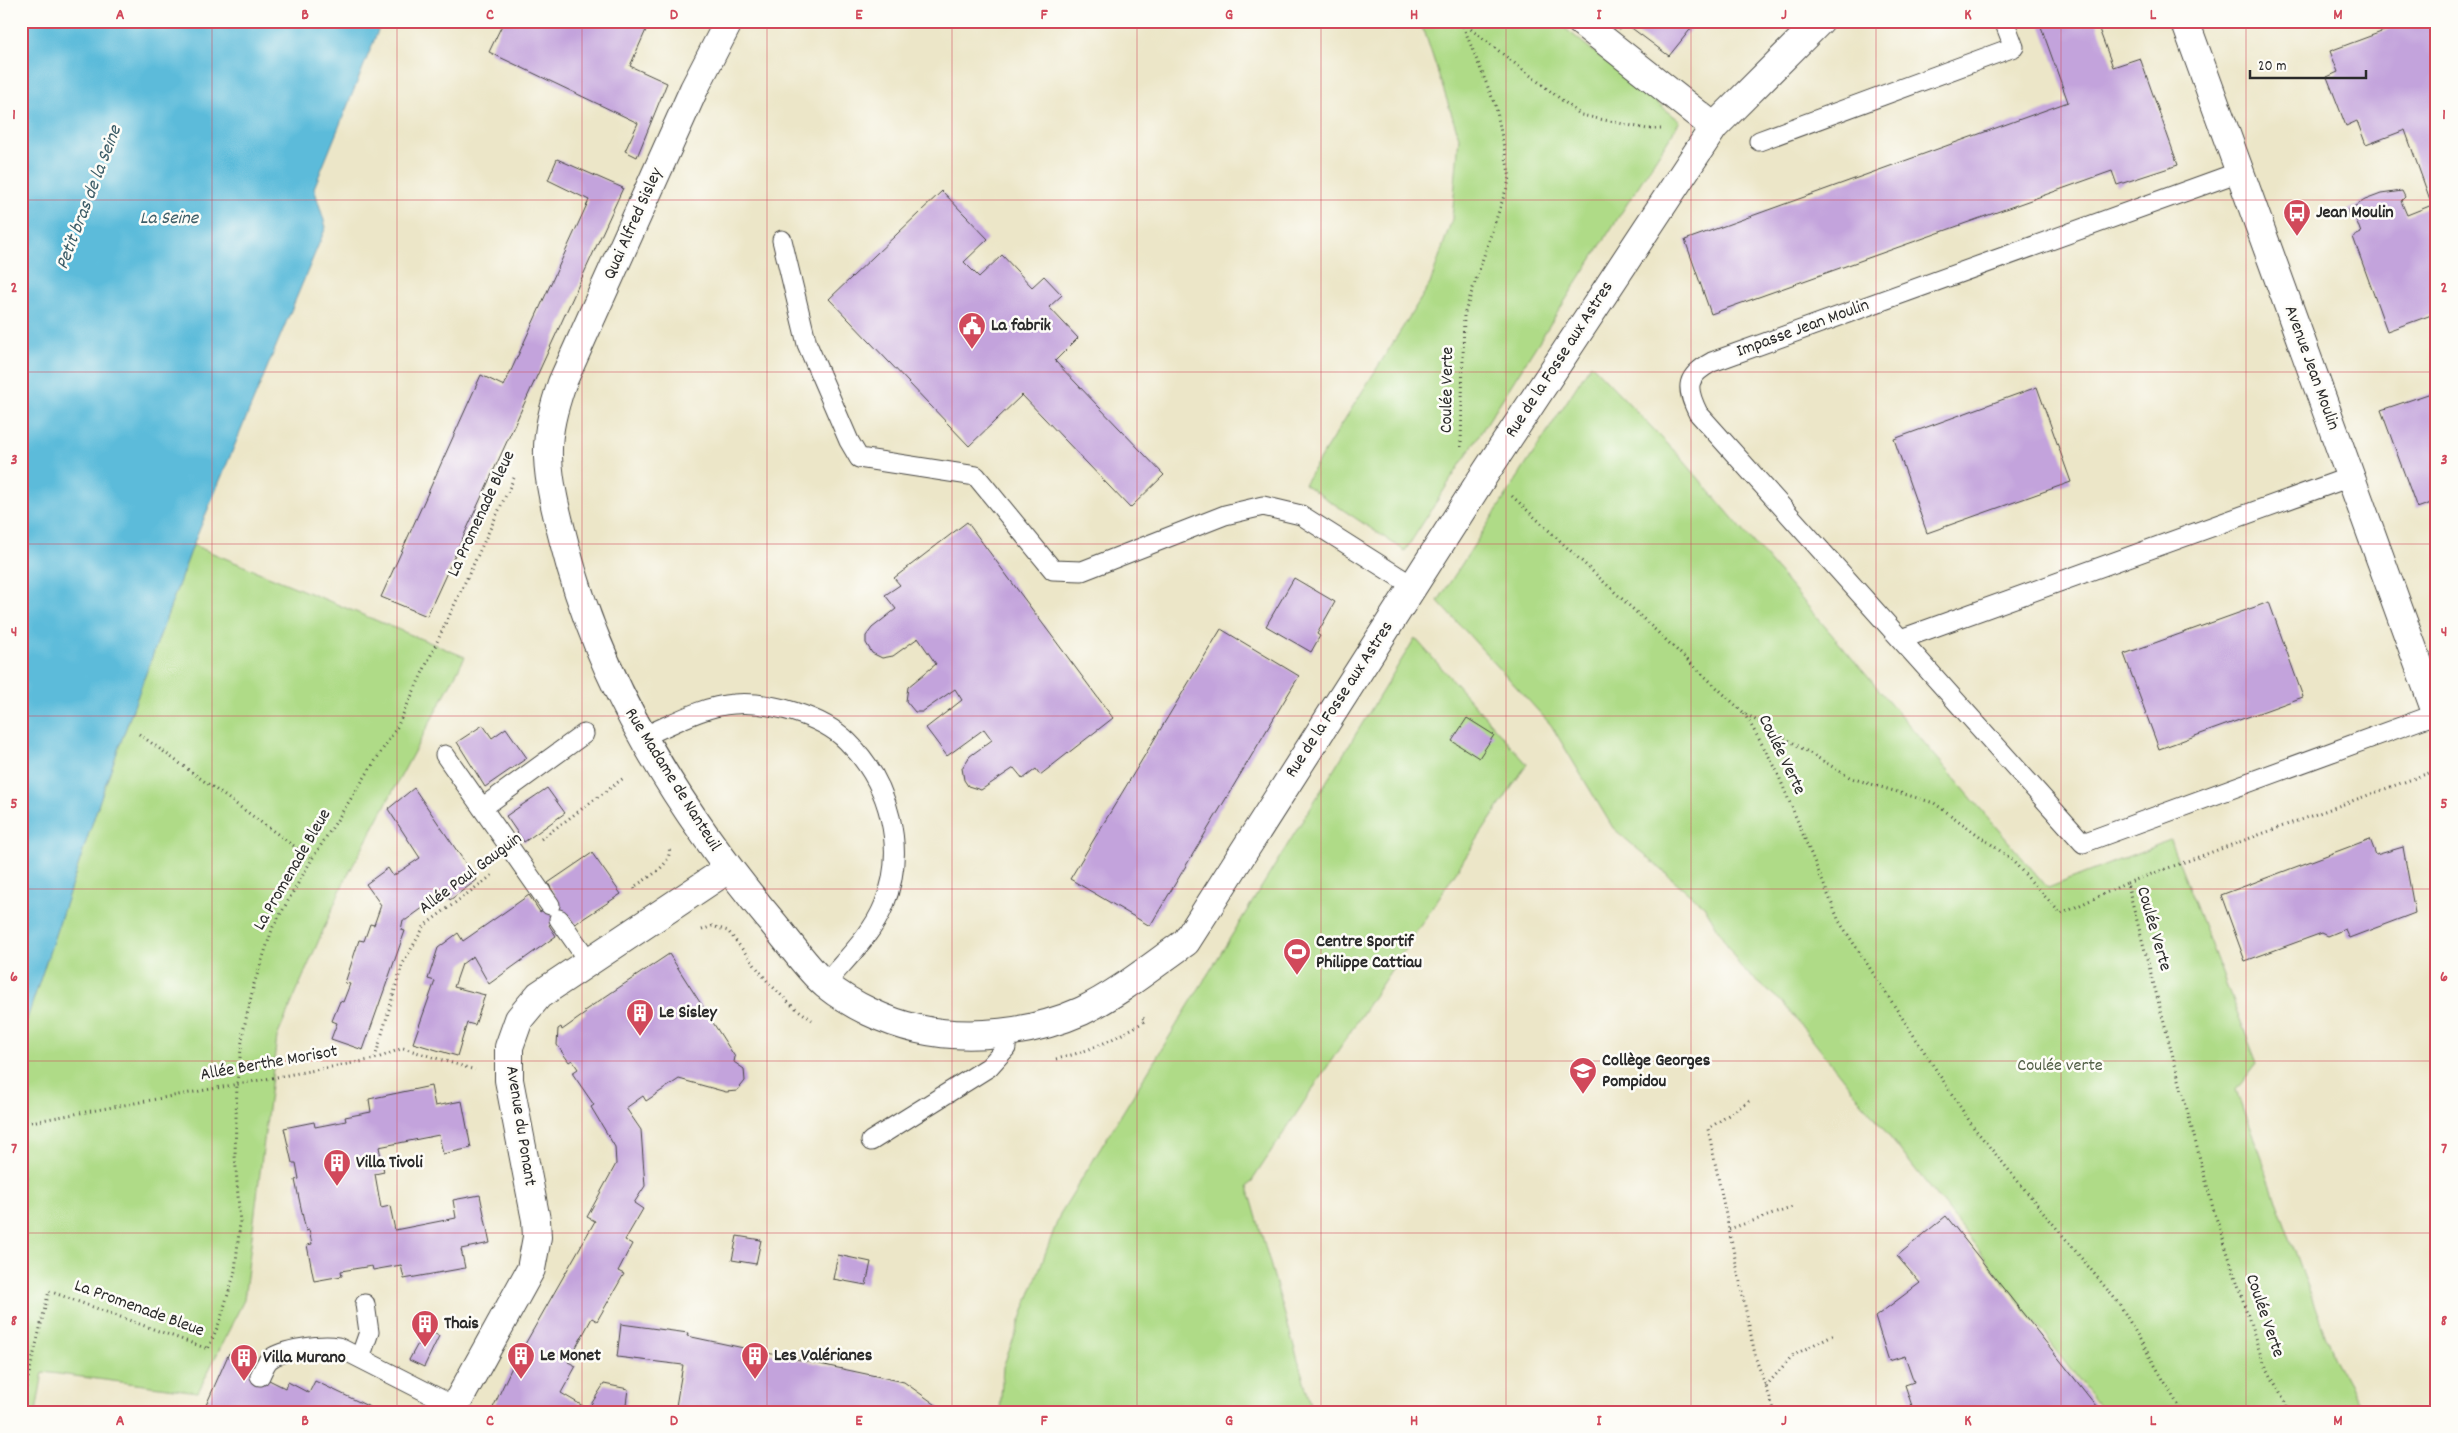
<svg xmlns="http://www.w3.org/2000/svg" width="2458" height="1433" viewBox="0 0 2458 1433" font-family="Dekko,sans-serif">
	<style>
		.green { fill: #afdb87; stroke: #6d8359 }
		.water { fill: #5bbbda; stroke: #437382 }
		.building { fill: #c3a3dc }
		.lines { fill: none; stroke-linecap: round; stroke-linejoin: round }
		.lane-casing { stroke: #484743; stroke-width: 21 }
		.street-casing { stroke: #484743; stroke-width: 30 }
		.path { stroke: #484743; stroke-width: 3; stroke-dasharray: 1 4; stroke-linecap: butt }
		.lane { stroke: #fff; stroke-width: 19 }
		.street { stroke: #fff; stroke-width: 28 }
		.grid { fill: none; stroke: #d1495b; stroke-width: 1; stroke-opacity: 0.55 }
		.labels { text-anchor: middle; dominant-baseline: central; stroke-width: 5; stroke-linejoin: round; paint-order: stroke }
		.poi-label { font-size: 18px; font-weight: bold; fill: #2b2b2b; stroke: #fdfcf7; text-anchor: start }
		.street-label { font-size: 18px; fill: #2b2b2b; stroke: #fdfcf7 }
		.park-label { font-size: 18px; fill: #536047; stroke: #fdfcf7 }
		.water-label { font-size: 19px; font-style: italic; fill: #3c5d68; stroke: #fdfcf7 }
		.neatline { fill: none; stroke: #d1495b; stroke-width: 2 }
		.grid-label { font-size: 16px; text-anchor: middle; font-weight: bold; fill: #d1495b }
	</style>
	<rect width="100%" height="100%" fill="#fdfcf7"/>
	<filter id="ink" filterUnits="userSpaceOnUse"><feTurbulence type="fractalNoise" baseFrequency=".02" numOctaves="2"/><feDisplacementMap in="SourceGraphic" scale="10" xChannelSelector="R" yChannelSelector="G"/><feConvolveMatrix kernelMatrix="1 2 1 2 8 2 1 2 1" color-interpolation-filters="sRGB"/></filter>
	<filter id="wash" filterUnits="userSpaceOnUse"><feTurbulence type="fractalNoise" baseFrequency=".0096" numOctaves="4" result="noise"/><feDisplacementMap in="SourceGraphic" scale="20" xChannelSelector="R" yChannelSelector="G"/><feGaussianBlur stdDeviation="1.12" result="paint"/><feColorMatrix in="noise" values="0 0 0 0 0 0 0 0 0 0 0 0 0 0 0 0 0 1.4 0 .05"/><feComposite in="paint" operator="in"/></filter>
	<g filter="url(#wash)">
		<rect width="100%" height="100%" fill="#ece6c8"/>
		<path class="green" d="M1417,21H1556L1680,121L1405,551L1304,484L1430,284L1452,219L1459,137L1425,33Z
			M1591,364L1683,460L2048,888L2170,840L2257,1063L2236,1090L2333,1356L2364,1412H2104L1958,1223L1783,1003L1741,968L1704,906L1613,828L1551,725L1438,601Z
			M193,545L465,657L344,882L277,1037L244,1300L198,1392L43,1372L36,1412H21V1037L104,788Z
			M1415,638L1527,764L1248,1187L1313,1412H1000L1003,1367L1060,1214Z"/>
		<path class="water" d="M21,21H382L314,188L326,227L193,545L104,788L21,1037Z"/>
		<g id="blocks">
			<path class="building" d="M504,21H650L630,66L667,83L637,157L625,151L638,123L489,52Z
				M1608,21H1697L1669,56L1625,23L1620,30Z
				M2039,21H2096L2113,67L2140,58L2178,165L2117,185L2112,171L1711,314L1685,240L2068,102Z
				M2411,21H2437V313L2387,331L2353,237L2361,233L2356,219L2349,217L2347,211L2365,200L2381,194L2402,191L2405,197L2401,201L2407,215L2432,205L2405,130L2366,145L2357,121L2346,126L2327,77L2338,72L2330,51Z
				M557,159L623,188L427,616L381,597L481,375L504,386L589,200L548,180Z
				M942,191L988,239L964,262L979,277L1002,255L1032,287L1044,276L1062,295L1049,307L1078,338L1055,361L1164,475L1130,508L1022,395L969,446L829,299Z
				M2037,387L2071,482L1927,533L1894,439Z
				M2437,391V501L2417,508L2381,410Z
				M967,522L1113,718L1040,775L1036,769L1023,779L1014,768L981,790L968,786L964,780L962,768L970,756L992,740L984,729L947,756L926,728L962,700L955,689L922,712H915L906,701L908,687L936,664L918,638L893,656L882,658L872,653L866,643V636L872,628L896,609L885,595L900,585L894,578Z
				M1294,578L1335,602L1317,634L1320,636L1311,652L1266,626Z
				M2269,602L2303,697L2159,749L2124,654Z
				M1221,629L1299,676L1150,926L1070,879Z
				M1467,718L1494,735L1479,758L1452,741Z
				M483,725L492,738L506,728L527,758L485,787L457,742Z
				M414,788L477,880L450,900L445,892L406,920H403L401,930L405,931L363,1050L331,1039L337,1023L332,1021L340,1001L343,1002L350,984L345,983L359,940L364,941L370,924L374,925L381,905L366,884L388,868L393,876L420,858L388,809Z
				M547,788L565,813L524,842L506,816Z
				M2370,839L2376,855L2403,847L2415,913L2349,938L2345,929L2328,936L2322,933L2245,961L2221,895Z
				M592,853L621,894L575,924L567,913L549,925L556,936L489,984L473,956L462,964L454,987L485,995L475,1025L467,1023L457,1056L413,1043L435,981L428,979L438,948L458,933L463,941L529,895L540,912L558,900L548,883Z
				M669,954L735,1057L734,1062L744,1069L745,1081L737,1091L726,1092L679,1079L646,1101L643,1096L626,1108L641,1130L645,1186L634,1203L643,1209L625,1240L632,1244L618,1271L624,1274L597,1321L592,1318L568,1362L576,1366L561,1393L588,1409L604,1384L628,1389L625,1412H491L512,1367L595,1221L587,1217L616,1164L615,1147L591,1107L594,1105L572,1073L578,1069L572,1060L569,1062L557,1045L558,1029L561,1027L562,1030L586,1013L584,1011Z
				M431,1086L435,1106L462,1101L471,1148L443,1154L439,1135L379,1147L384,1172L375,1174L381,1208L390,1206L395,1230L456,1218L453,1200L480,1195L490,1243L461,1249L465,1268L404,1279L401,1265L373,1270L372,1266L341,1271L342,1276L314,1281L307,1245L312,1244L309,1230L306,1231L295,1180L299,1179L296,1163H292L284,1128L314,1122L315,1127L346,1121L345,1117L371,1112L369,1099Z
				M1946,1216L2101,1412H1898V1410L1912,1406L1905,1385L1914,1382L1905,1356L1889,1361L1875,1317L1920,1283L1897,1256Z
				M737,1236L761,1240L756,1264L732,1260Z
				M838,1255L871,1262L866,1285L833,1279Z
				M621,1324L688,1333L687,1336L904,1382L946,1412H675L683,1365L617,1357Z
				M426,1329L439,1336L424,1367L409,1360Z
				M229,1353L254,1365L251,1371L285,1388L288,1382L309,1393L315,1381L374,1409L373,1412H203Z"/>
		</g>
	</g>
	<g filter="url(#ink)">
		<use href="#blocks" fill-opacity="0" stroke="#484743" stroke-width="1"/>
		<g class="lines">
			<defs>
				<path id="lane" d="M1759,141L2014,47L2004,21
					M2239,172L1712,362C1686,376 1685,387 1698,413L2083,843L2436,714
					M782,240L807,344L849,441L859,458L976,476L1053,570L1082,571L1225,515L1263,506L1301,515L1413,586
					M1901,639L2350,477
					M642,737C671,725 702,706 734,704C769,701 822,716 847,741C890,783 907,850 884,905C872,935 845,960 825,984
					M445,755L550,905
					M482,808L584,734
					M559,919L589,962
					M871,1141L989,1067L1006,1048V1031
					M360,1358L369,1332L365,1304
					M260,1376C263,1370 266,1362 270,1359C283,1349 323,1344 338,1347L454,1406"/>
				<path id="street" d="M729,21L694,89L562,383C554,407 547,431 548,457C549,485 557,515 564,542C600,685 679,811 773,923C788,941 808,970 826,985C851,1005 886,1022 918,1029C970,1041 1033,1033 1082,1011C1119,993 1152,966 1186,942L1486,472L1714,127L1820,21
					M1580,21L1714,127
					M2185,21L2437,715
					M452,1412L531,1269L537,1237L536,1220L509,1080V1047L519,1019L539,995L728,869"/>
			</defs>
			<use href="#lane" class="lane-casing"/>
			<use href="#street" class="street-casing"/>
			<path class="path" d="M1463,23L1581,115L1647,129H1661
				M1461,447L1464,315L1510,178L1496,107L1461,21
				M1512,496L1744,713L1851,778L1934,803L2010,858L2061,914L2127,883L2213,1208L2262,1359L2290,1412
				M1744,713L1775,767L1839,921L1974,1128L2120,1305L2182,1412
				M139,734L312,859
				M541,839L625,777
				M2127,883L2437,770
				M635,889L634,887C648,877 673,866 669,846
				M702,930L712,926L728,931L768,982L790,1004L812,1020
				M375,1058L402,965L425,925L494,874
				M1056,1059C1088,1052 1117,1038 1145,1021L1141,1015
				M1749,1101L1708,1129L1756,1359L1775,1412
				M31,1122L375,1059L403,1048L475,1070
				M1729,1229L1794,1207
				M1766,1386L1792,1356L1834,1334
				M21,1407L49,1291L208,1349L220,1321L235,1271L240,1223L235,1155L237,1083L243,1032L254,984L273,927L312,859L397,727L514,478"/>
			<use href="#lane" class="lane"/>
			<use href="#street" class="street"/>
		</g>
	</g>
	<path class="grid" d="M212,21V1412M397,21V1412M582,21V1412M767,21V1412M952,21V1412M1137,21V1412M1321,21V1412M1506,21V1412M1691,21V1412M1876,21V1412M2061,21V1412M2246,21V1412M21,200H2437M21,372H2437M21,544H2437M21,716H2437M21,889H2437M21,1061H2437M21,1233H2437"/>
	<defs>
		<symbol id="bus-pin" viewBox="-11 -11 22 30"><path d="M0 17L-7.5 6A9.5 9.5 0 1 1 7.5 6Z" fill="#d1495b" stroke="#fdfcf7"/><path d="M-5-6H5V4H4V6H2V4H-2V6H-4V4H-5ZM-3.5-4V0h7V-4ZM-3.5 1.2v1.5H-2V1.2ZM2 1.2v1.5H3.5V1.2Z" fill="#fff"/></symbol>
		<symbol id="civic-pin" viewBox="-11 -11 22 30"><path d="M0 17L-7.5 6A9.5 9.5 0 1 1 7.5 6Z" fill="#d1495b" stroke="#fdfcf7"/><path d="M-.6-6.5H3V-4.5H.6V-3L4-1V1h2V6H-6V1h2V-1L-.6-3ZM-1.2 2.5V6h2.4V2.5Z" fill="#fff"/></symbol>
		<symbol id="stadium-pin" viewBox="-11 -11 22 30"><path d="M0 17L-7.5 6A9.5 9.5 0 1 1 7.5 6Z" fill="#d1495b" stroke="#fdfcf7"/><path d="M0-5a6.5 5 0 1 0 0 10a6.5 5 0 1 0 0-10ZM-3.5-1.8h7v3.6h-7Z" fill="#fff"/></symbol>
		<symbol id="building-pin" viewBox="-11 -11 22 30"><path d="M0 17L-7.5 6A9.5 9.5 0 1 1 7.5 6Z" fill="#d1495b" stroke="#fdfcf7"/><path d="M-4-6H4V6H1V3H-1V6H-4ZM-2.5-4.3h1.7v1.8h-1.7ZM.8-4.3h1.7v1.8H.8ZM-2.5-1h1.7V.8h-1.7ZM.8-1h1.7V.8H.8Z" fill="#fff"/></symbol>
		<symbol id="school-pin" viewBox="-11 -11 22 30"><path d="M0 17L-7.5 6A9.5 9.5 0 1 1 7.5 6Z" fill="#d1495b" stroke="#fdfcf7"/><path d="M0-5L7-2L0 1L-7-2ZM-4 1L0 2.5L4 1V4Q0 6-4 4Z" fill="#fff"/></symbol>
	</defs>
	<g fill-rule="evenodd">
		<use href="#bus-pin" x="2281" y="197" width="32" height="43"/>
		<use href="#civic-pin" x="956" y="310" width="32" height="43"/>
		<use href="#stadium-pin" x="1281" y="936" width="32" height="43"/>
		<use href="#building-pin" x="624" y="997" width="32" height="43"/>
		<use href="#school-pin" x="1567" y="1055" width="32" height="43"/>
		<use href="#building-pin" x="321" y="1147" width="32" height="43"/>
		<use href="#building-pin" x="409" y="1308" width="32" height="43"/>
		<use href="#building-pin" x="505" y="1340" width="32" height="43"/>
		<use href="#building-pin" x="739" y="1340" width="32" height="43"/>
		<use href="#building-pin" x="228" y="1342" width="32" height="43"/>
	</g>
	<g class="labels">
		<g class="poi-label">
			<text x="2316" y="213">Jean Moulin</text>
			<text x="991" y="326">La fabrik</text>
			<text x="1316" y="942">Centre Sportif<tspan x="1316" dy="21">Philippe Cattiau</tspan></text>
			<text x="659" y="1013">Le Sisley</text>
			<text x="1602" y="1061">Collège Georges<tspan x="1602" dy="21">Pompidou</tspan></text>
			<text x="356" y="1163">Villa Tivoli</text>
			<text x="444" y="1324">Thais</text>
			<text x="540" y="1356">Le Monet</text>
			<text x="774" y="1356">Les Valérianes</text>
			<text x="263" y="1358">Villa Murano</text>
		</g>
		<g class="street-label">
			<text transform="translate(634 224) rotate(-66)">Quai Alfred Sisley</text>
			<text transform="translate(1803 329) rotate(-20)">Impasse Jean Moulin</text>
			<text transform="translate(1560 360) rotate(-57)">Rue de la Fosse aux Astres</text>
			<text transform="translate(2311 368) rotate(70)">Avenue Jean Moulin</text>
			<text transform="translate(1448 390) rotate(-89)">Coulée Verte</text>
			<text transform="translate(482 514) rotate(-65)">La Promenade Bleue</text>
			<text transform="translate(1340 700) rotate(-57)">Rue de la Fosse aux Astres</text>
			<text transform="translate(1781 755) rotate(64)">Coulée Verte</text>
			<text transform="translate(672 780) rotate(58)">Rue Madame de Nanteuil</text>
			<text transform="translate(293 870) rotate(-60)">La Promenade Bleue</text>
			<text transform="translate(471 874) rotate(-37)">Allée Paul Gauguin</text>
			<text transform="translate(2153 929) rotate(74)">Coulée Verte</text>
			<text transform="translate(269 1064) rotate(-10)">Allée Berthe Morisot</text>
			<text transform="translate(520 1126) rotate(81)">Avenue du Ponant</text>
			<text transform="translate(139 1309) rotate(20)">La Promenade Bleue</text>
			<text transform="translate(2264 1316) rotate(71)">Coulée Verte</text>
		</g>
		<g class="park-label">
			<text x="2060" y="1066">Coulée verte</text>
		</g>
		<g class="water-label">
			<text transform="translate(90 198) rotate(-69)">Petit bras de la Seine</text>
			<text x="169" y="219">La Seine</text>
		</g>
	</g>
	<rect width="2458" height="1433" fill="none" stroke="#fdfcf7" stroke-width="55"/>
	<path d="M2250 70v8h116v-8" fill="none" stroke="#2b2b2b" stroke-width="2.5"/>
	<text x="2258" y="70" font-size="15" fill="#2b2b2b" stroke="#fdfcf7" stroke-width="4" paint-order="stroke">20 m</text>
	<rect x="28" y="28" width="2402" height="1378" class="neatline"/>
	<g class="grid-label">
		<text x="120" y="19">A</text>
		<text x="305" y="19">B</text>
		<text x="490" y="19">C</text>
		<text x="674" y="19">D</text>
		<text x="859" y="19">E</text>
		<text x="1044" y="19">F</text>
		<text x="1229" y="19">G</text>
		<text x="1414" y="19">H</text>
		<text x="1599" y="19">I</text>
		<text x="1784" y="19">J</text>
		<text x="1968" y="19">K</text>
		<text x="2153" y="19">L</text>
		<text x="2338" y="19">M</text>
		<text x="14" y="119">1</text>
		<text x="2444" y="119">1</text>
		<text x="14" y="292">2</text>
		<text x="2444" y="292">2</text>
		<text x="14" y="464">3</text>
		<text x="2444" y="464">3</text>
		<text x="14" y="636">4</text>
		<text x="2444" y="636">4</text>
		<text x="14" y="808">5</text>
		<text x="2444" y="808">5</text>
		<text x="14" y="981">6</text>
		<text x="2444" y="981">6</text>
		<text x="14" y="1153">7</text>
		<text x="2444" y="1153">7</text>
		<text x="14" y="1325">8</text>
		<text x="2444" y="1325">8</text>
		<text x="120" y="1425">A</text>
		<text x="305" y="1425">B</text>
		<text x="490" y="1425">C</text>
		<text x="674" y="1425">D</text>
		<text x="859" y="1425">E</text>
		<text x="1044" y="1425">F</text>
		<text x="1229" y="1425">G</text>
		<text x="1414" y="1425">H</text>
		<text x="1599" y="1425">I</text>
		<text x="1784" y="1425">J</text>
		<text x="1968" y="1425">K</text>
		<text x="2153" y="1425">L</text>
		<text x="2338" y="1425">M</text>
	</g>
</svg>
